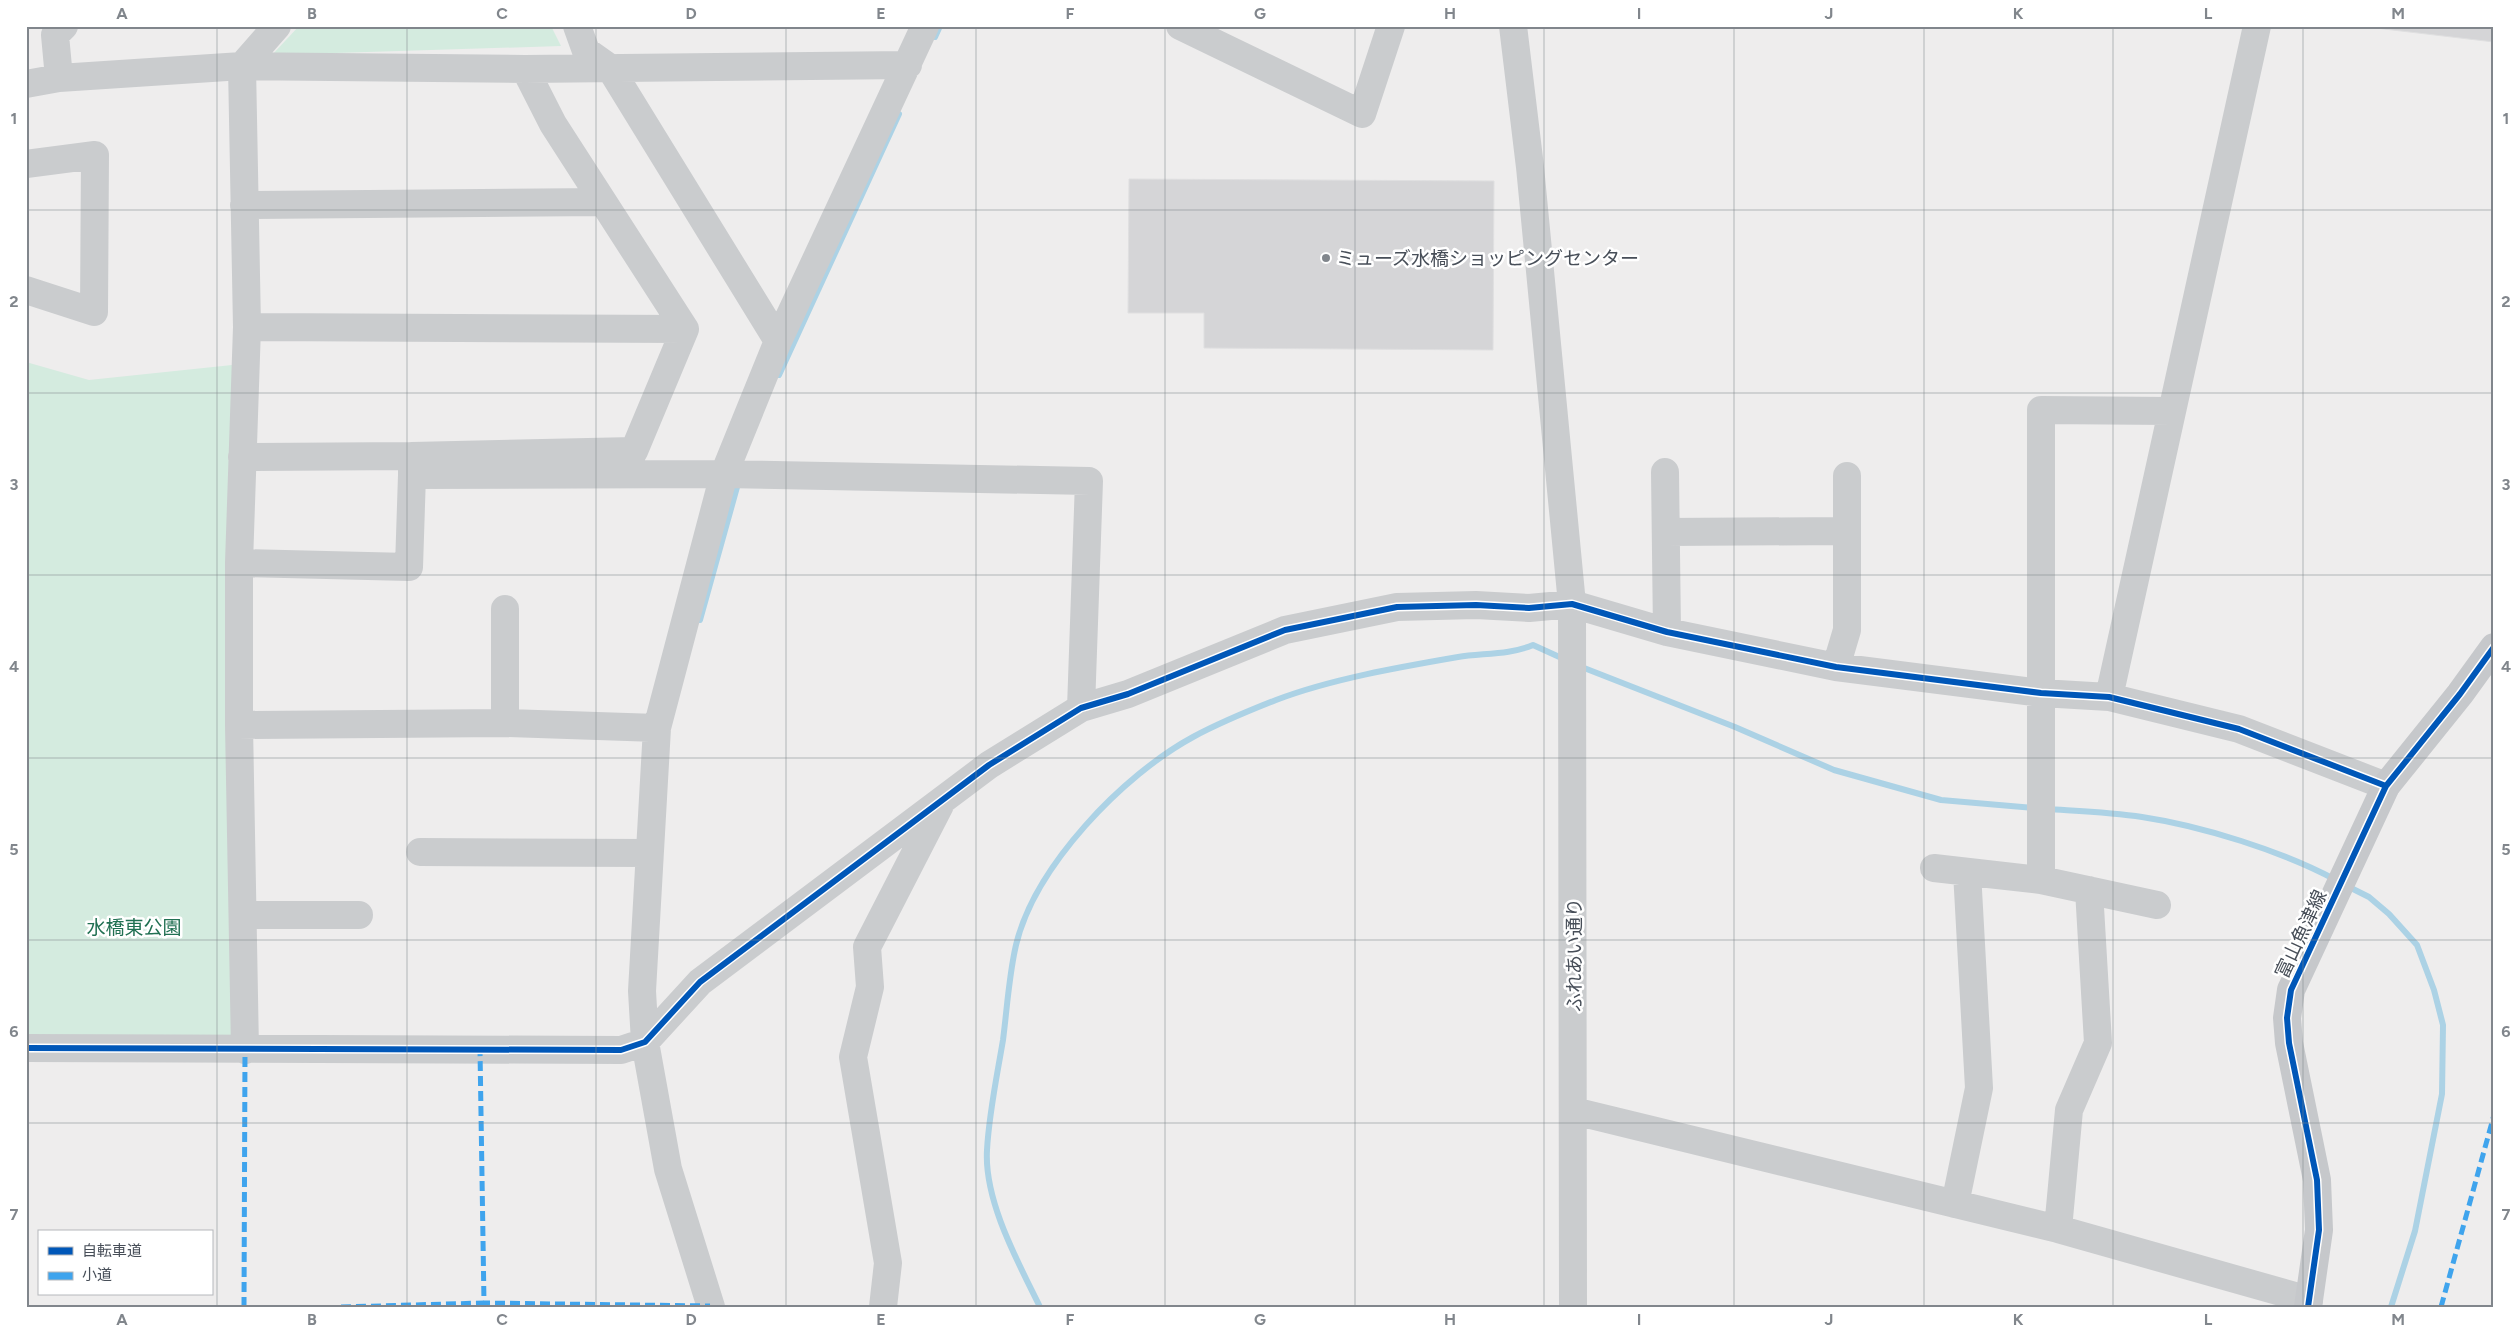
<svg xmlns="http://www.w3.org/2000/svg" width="2520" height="1333" viewBox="0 0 2520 1333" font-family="Figtree,'Noto Sans JP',sans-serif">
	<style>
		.green { fill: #d4ebdf }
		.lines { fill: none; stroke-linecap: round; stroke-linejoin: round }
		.stream { stroke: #acd2e5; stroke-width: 6 }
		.building { fill: #d5d5d7; stroke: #dfdfe0 }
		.minor { stroke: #caccce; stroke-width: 28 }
		.major { stroke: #c6c8cb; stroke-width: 28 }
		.quiet { stroke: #3fa4ed; stroke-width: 5; stroke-dasharray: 10 5; stroke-linecap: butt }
		.cycleway-casing { stroke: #fff; stroke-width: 9 }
		.cycleway { stroke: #0057b8; stroke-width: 6 }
		.grid { fill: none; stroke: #81868c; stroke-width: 1; stroke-opacity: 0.55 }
		.poi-dot { fill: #81868c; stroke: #fff; stroke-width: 2 }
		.labels { text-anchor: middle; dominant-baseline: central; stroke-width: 5; stroke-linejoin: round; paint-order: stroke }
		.poi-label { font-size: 19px; fill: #474e58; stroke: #fff; text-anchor: start }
		.park-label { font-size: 19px; fill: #207052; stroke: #fff }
		.street-label { font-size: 19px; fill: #474e58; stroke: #fff }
		.neatline { fill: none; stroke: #81868c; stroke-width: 2 }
		.grid-label { font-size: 16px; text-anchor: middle; font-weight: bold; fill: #81868c }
	</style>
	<rect width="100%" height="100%" fill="#eeeded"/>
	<path class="green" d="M299,26H551L561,46L272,55Z
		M26,362L89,380L232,365L245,1050L26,1047Z"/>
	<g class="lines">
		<path class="stream" d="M935,37L940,26
			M779,375L899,114
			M700,620L739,480
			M1579,666L1735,727L1834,770L1941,800L2035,808
			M2047,809C2078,811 2111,812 2142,817C2202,826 2282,851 2336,880
			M2347,886L2369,897L2389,914L2417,945L2434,990L2443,1025L2442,1094L2415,1231L2391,1307
			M1040,1307C1018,1262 984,1201 987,1150C989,1113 997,1076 1003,1040C1007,1009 1009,975 1016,945C1035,866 1123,775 1193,737C1219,723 1248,711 1276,700C1331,679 1400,667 1458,657C1483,653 1509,655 1533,645L1566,660"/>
	</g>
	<path class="building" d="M2359,26H2494V42Z
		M1129,179L1494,181L1493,350L1204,348V313H1128Z"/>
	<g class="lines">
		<path class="minor" d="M577,26L586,51L610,68L778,341
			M1180,26L1362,114L1391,26
			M1513,26L1530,167L1572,604L1573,1307
			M525,69L553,124L685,329
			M59,78L55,35L64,26
			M26,84L59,78L242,66L525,69L908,65
			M26,164L95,155L94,312L26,290
			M244,205L603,202
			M247,327L685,329
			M412,456L634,451L685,329
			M242,457L412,456V475L724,474L1089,481L1081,708
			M1665,472L1667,632
			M1666,532L1847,531
			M239,563L409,567L412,475
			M1836,667L1847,630V476
			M2109,697L2257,26
			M505,723V609
			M239,725L505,723L657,728
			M420,852L649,853
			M1934,868L2041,880L2157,905
			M2041,880V410L2172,411
			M243,915H359
			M26,1048L621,1050L645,1042L700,982L989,765L1081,708L1128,694L1285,630L1397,607L1476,605L1529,608L1572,604L1667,632L1836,667L2041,693L2109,697L2239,729L2386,786
			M245,1050L239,725V563L247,327L242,66L277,26
			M1574,1111L2058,1229L2309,1300
			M1955,1204L1979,1088L1967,872
			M2058,1229L2069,1110L2098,1043L2089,890
			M711,1307L668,1169L645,1042L642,991L657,728L724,474L778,341L925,26
			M883,1307L888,1263L853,1057L870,987L867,947L940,805"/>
		<path class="major" d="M2308,1307L2319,1230L2317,1180L2289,1043L2287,1018L2291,990L2386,786L2460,694L2494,647"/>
		<path class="quiet" d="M244,1307L245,1050
			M341,1307L484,1303L480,1050
			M484,1307V1303L710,1306
			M2441,1307L2494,1115"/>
		<defs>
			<path id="cycleway" d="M26,1048L621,1050L645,1042L700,982L989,765L1081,708L1128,694L1285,630L1397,607L1476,605L1529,608L1572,604L1667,632L1836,667L2041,693L2109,697L2239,729L2386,786
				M2308,1307L2319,1230L2317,1180L2289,1043L2287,1018L2291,990L2386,786L2460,694L2494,647"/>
		</defs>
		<use href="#cycleway" class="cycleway-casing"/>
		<use href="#cycleway" class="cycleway"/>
	</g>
	<path class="grid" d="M217,26V1307M407,26V1307M596,26V1307M786,26V1307M976,26V1307M1165,26V1307M1355,26V1307M1544,26V1307M1734,26V1307M1924,26V1307M2113,26V1307M2303,26V1307M26,210H2494M26,393H2494M26,575H2494M26,758H2494M26,940H2494M26,1123H2494"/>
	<circle class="poi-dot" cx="1326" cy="258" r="5"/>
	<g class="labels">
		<g class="poi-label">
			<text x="1336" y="258">ミューズ水橋ショッピングセンター</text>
		</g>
		<g class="park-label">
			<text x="134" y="927">水橋東公園</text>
		</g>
		<g class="street-label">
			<text transform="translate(2301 934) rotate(-65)">富山魚津線</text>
			<text transform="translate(1574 955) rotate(-90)">ふれあい通り</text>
		</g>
	</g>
	<rect width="2520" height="1333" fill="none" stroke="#ffffff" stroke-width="55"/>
	<rect x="38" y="1230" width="175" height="65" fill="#ffffff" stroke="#b5b8bc"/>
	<rect x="48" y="1247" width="25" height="8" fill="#0057b8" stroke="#b5b8bc"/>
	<text x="82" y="1256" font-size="15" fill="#474e58">自転車道</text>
	<rect x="48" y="1272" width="25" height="8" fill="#3fa4ed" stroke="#b5b8bc"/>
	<text x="82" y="1280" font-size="15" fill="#474e58">小道</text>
	<rect x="28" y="28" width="2464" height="1278" class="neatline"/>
	<g class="grid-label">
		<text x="122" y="19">A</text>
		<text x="312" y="19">B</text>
		<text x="502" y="19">C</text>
		<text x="691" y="19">D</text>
		<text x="881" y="19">E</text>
		<text x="1070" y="19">F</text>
		<text x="1260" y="19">G</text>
		<text x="1450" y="19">H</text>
		<text x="1639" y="19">I</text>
		<text x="1829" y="19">J</text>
		<text x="2018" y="19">K</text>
		<text x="2208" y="19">L</text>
		<text x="2398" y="19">M</text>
		<text x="14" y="124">1</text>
		<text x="2506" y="124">1</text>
		<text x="14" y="307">2</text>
		<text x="2506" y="307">2</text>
		<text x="14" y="490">3</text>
		<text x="2506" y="490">3</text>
		<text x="14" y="672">4</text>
		<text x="2506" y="672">4</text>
		<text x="14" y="855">5</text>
		<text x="2506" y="855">5</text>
		<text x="14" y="1037">6</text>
		<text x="2506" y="1037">6</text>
		<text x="14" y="1220">7</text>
		<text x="2506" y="1220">7</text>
		<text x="122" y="1325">A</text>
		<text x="312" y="1325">B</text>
		<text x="502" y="1325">C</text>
		<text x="691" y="1325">D</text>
		<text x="881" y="1325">E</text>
		<text x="1070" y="1325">F</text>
		<text x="1260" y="1325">G</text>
		<text x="1450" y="1325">H</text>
		<text x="1639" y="1325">I</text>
		<text x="1829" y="1325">J</text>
		<text x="2018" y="1325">K</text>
		<text x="2208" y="1325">L</text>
		<text x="2398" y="1325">M</text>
	</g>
</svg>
